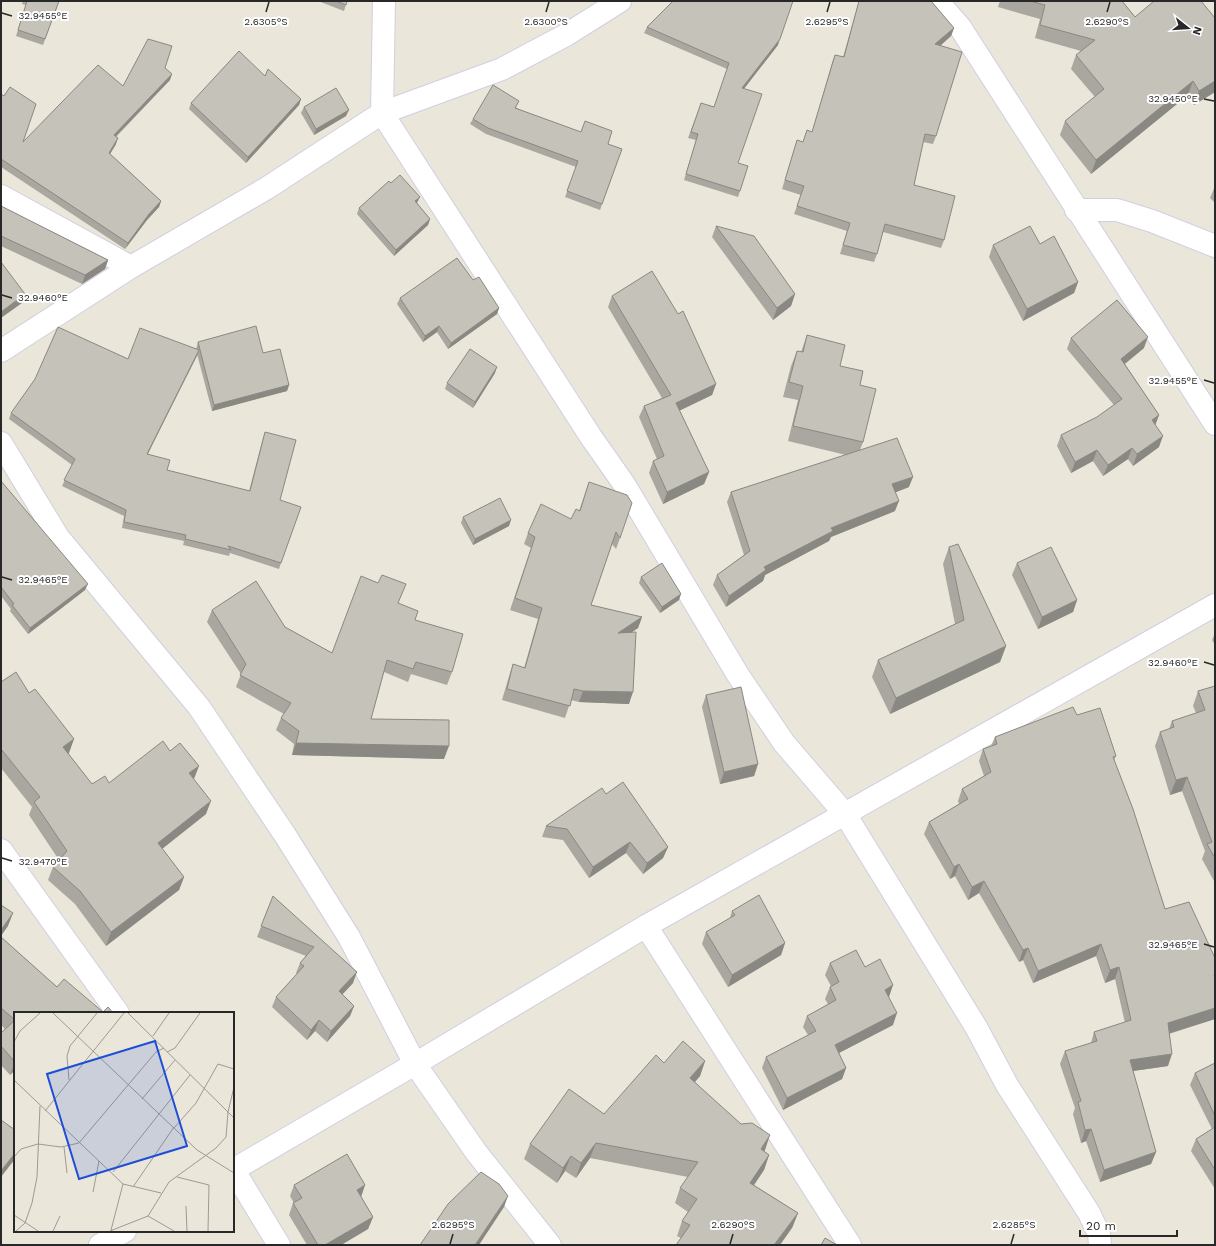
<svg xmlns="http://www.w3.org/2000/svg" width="1216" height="1246" viewBox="0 0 1216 1246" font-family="'Work Sans',sans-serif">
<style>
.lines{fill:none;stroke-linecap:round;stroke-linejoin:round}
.street-casing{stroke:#cfcfe1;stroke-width:24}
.street{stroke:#fff;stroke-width:22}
.wall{fill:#a9a79f}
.shaded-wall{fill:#8a8882}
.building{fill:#c5c2b9;stroke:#8a8882}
.ticks{fill:none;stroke:#282828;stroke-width:1.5}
.inset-road{fill:none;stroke:#9c9a93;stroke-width:1}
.view{fill:#1d4ed8;fill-opacity:0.15;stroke:#1d4ed8;stroke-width:2}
.inset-edge{fill:none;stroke:#282828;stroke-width:2}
.ticks-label{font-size:10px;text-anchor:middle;fill:#282828;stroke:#fff;stroke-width:4;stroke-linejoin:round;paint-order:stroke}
</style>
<rect width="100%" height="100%" fill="#eae6da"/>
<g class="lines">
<defs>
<g id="street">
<polyline points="384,1 382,113 591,437 624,484 738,675 784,743 845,814 976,1027 1007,1085 1089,1213 1099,1234 1100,1245"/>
<polyline points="937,1 960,27 1215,424"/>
<polyline points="1,196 131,267"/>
<polyline points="1076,210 1117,210 1152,221 1215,246"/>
<polyline points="1,351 131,267 267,188 382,113 502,69 566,35 620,1"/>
<polyline points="1,443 58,537 199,707 285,835 349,937 415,1064 476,1152 550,1245"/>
<polyline points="1,850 118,1013"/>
<polyline points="646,926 850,1245"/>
<polyline points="233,1169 279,1245"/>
<polyline points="233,1170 415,1064 646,926 1215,605"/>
<polyline points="100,1245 125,1231"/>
</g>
</defs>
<use href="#street" class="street-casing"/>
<use href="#street" class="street"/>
</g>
<g class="wall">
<polygon points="23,1 59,1 43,45 16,36 26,5 22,4"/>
<polygon points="318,1 347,1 344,11"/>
<polygon points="859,1 931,1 954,28 951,36 940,46 936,136 933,144 923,142 914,185 944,240 941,248 883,232 877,254 874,262 840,254 847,231 794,214 801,195 782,189 797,140 803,142 807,130 812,132 832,63 835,55 843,57"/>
<polygon points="1000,1 1122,1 1135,17 1215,92 1194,105 1188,95 1091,174 1060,135 1065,121 1095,97 1071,69 1076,55 1081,51 1035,38 1040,19 998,7"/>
<polygon points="647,27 778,45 744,88 738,163 740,191 738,197 684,180 696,140 688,138 701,103 714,107 727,69 644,33"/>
<polygon points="165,68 170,80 116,137 116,144 110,154 161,201 159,207 147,220 125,249 1,167 1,94 23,142 123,86"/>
<polygon points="265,76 301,99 299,105 246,163 189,109 191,103"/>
<polygon points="304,107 346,116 314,135 301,113"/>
<polygon points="517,107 516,108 608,144 622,149 600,210 565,197 576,167 486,134 470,124 473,119"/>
<polygon points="391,183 417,203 430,219 428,225 394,256 357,214 359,208"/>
<polygon points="1215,186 1215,203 1210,198"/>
<polygon points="1,206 108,260 105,269 82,284 1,246"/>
<polygon points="716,226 795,294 791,306 773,320 712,237"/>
<polygon points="1040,244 1078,282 1074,293 1023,321 989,257 993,245"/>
<polygon points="473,280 499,308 497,314 448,349 437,332 423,342 397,304 400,298"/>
<polygon points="612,296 716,384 712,395 679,411 709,472 704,484 663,504 649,473 653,461 657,459 639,417 644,406 662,398 608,307"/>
<polygon points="807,335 860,385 863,442 860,450 909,487 896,492 895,511 831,537 829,541 765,575 763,581 726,607 713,585 717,575 744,555 727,502 731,492 846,455 788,441 798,400 783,397 791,366 797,351 801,352"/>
<polygon points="1071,338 1144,348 1125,364 1159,415 1155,425 1159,447 1133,466 1128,459 1103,476 1093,461 1071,473 1057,446 1061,435 1097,417 1114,405 1067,349"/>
<polygon points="198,342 263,353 289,385 287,391 212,411 197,354 148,454 167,470 249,491 263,438 265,432 280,500 281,563 279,569 230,553 229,556 183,545 184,541 122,528 124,516 62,486 72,465 9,419 11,413 128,359 196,349"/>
<polygon points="495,373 473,408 445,389 447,383"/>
<polygon points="1,481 85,590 28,634 10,611 11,609 1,596"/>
<polygon points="589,482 620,538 616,549 612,544 591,605 642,617 638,628 632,632 629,704 579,702 571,700 565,718 502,700 509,676 513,664 524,668 538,619 510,610 531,548 524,544 528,533 571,519 579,511"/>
<polygon points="463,517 509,526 473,545 461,523"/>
<polygon points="949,547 1006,646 1000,662 890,714 872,677 878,660 955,624 943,564"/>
<polygon points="1017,563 1077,600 1073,612 1038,629 1012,575"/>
<polygon points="641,577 679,600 660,613 639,583"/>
<polygon points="399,603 415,620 452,672 447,685 411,674 408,682 384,672 371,719 444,759 292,755 294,744 276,730 281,718 284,714 236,687 241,674 207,622 212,610 285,627 332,653"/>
<polygon points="1215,633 1215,645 1212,640"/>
<polygon points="1,682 29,693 74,739 68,753 92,784 194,779 206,814 162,849 184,877 179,890 106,946 75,904 48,880 53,867 59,860 29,815 32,807 1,768"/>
<polygon points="1215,686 1215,881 1214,881 1202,859 1205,851 1182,791 1170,795 1155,746 1160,732 1169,729 1172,721 1196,713 1193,706 1198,691"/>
<polygon points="706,695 758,764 754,776 720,784 702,707"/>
<polygon points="1077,715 1116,756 1114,760 1165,909 1215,1019 1169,1034 1168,1066 1133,1071 1156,1152 1151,1164 1100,1182 1086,1141 1081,1143 1073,1114 1075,1108 1060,1064 1065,1051 1091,1043 1094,1032 1125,1023 1115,979 1105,983 1096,956 1033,983 1023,960 1019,962 979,893 968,900 955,876 950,879 924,834 929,822 959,804 958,801 962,789 984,776 979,761 983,749 991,746 995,737"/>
<polygon points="606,794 668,847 663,858 643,874 626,853 589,878 563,840 542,837 546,826"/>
<polygon points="273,896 353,983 342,995 354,1006 350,1016 327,1042 315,1031 307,1040 272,1007 276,997 297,974 296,973 300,963 306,956 257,937"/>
<polygon points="732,911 785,943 781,955 728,987 702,944 706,932 730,918"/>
<polygon points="1,937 57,987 103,1012 113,1013 15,1013 15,1070 10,1075 1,1065 1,1033 5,1029 1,1025"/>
<polygon points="830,963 865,967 893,985 888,997 893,1025 839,1053 846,1068 842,1079 783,1110 762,1068 766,1057 808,1035 803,1027 807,1016 828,1004 825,999 830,987 831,986 825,975"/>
<polygon points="705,1061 700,1076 695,1082 764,1151 769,1155 764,1170 754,1185 798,1213 792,1228 681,1238 677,1236 682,1221 688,1212 675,1203 680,1188 688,1177 590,1158 576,1178 565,1171 557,1183 524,1159 530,1144 604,1114 664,1063"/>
<polygon points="1215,1063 1215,1189 1191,1151 1196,1139 1212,1129 1190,1085 1195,1073"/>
<polygon points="294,1185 365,1185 361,1196 373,1217 368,1229 341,1245 307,1245 289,1215 293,1203 294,1203 290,1196"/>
</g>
<g class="shaded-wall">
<polygon points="954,28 951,36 932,53 935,44"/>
<polygon points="780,39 778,45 740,94 742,88"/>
<polygon points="172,74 170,80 111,141 114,135"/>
<polygon points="1193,81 1188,95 1091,174 1096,160"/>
<polygon points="1215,81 1215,92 1194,105 1199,91"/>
<polygon points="301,99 299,105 246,163 248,157"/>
<polygon points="349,110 346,116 314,135 316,129"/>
<polygon points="118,138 116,144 107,159 109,153"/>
<polygon points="420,197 417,203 413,207 415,201"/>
<polygon points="161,201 159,207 147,220 125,249 128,243 149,214"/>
<polygon points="430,219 428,225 394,256 396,250"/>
<polygon points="108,260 105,269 82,284 85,275"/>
<polygon points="1078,282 1074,293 1023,321 1027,309"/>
<polygon points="25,294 22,303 1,318 1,312"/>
<polygon points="795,294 791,306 773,320 777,308"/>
<polygon points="499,308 497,314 448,349 451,343"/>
<polygon points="439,326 437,332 423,342 425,336"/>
<polygon points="1148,337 1144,348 1117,370 1121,359"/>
<polygon points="199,350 197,356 145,459 147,454"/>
<polygon points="497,367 495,373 473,408 475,402"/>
<polygon points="716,384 712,395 672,414 676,403"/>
<polygon points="289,385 287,391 212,411 214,405"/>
<polygon points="1159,415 1155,426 1152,420"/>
<polygon points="1163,436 1159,447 1133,466 1137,454"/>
<polygon points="1132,448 1128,459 1103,476 1108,465"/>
<polygon points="1097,450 1093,461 1071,473 1075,462"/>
<polygon points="709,472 704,484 663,504 667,492"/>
<polygon points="913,477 909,487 889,495 892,484"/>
<polygon points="899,501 895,511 831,537 829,541 765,575 763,581 726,607 729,596 764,567 831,528"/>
<polygon points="511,520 509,526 473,545 475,539"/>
<polygon points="88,584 85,590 28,634 30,628"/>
<polygon points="681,594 679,600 660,613 662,607"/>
<polygon points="1077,600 1073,612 1038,629 1042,617"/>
<polygon points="642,617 638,628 614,644 618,633"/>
<polygon points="1006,646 1000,662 890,714 896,698"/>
<polygon points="583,691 633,692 629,704 579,702"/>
<polygon points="74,739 69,753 59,760 63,747"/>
<polygon points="296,743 449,746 444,759 292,755"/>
<polygon points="758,764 754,776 720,784 724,772"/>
<polygon points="199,766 194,779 189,773"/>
<polygon points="1187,777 1182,791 1170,795 1176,780"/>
<polygon points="211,801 206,814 153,856 158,843"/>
<polygon points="630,842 626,853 589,878 593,867"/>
<polygon points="668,847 663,858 643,874 647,863"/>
<polygon points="959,864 955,876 950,879 954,867"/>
<polygon points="184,877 179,890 106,946 111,932"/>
<polygon points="984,881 979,893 968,900 972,887"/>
<polygon points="13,913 8,926 1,936 1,930"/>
<polygon points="785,943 781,955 728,987 732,975"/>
<polygon points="1101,944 1096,956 1033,983 1038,971"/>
<polygon points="1028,948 1023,960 1019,962 1023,950"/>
<polygon points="1119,967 1115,979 1105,983 1110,970"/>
<polygon points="357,972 353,983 335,1002 339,991"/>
<polygon points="893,985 889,997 881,1001 885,990"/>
<polygon points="354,1006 350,1016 327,1042 331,1031"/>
<polygon points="1215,1008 1215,1019 1164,1035 1168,1023"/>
<polygon points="897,1013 893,1025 831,1057 835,1045"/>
<polygon points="319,1020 315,1031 307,1040 311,1030"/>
<polygon points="1172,1054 1168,1066 1126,1072 1130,1060"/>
<polygon points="705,1061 700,1076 685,1093 690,1078"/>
<polygon points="15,1062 15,1070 10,1075"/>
<polygon points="846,1068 842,1079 783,1110 787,1098"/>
<polygon points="1091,1129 1086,1141 1081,1143 1085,1130"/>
<polygon points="770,1135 765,1150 756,1164 761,1149"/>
<polygon points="596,1143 590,1158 576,1178 581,1163"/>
<polygon points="1156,1152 1151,1164 1100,1182 1104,1170"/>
<polygon points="15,1153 15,1159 1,1177 1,1171"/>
<polygon points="769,1155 764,1170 745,1198 750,1183"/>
<polygon points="571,1156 565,1171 557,1183 563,1168"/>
<polygon points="365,1185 361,1197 357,1190"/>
<polygon points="508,1196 504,1207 479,1245 475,1245"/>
<polygon points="798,1213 792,1228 780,1245 774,1245"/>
<polygon points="373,1217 368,1229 341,1245 325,1245"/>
</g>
<g class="building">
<polygon points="27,1 59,1 45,39 18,30"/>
<polygon points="336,1 347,1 346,5"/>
<polygon points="673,1 793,1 780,39 742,88 762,94 738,163 748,166 740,191 686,174 698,134 691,132 701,103 714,107 729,63 647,27"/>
<polygon points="859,1 931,1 954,28 935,44 962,52 936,136 925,134 914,185 955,196 944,240 885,224 877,254 843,245 850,223 797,206 804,186 785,180 797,140 803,142 807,130 812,132 835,55 844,57"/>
<polygon points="1030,1 1122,1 1135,17 1154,1 1201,1 1215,18 1215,81 1199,91 1193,81 1096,160 1065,121 1104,89 1076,55 1095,40 1040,25 1045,5"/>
<polygon points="148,39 172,46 165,68 172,74 114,135 118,138 109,153 161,201 149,214 128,243 1,159 1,94 4,96 10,87 36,104 23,142 98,65 123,86"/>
<polygon points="239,51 265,76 268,69 301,99 248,157 191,103"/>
<polygon points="493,85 519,101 515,108 581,132 585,121 612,131 608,144 622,149 602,204 567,191 578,161 488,128 473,119"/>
<polygon points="336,88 349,110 316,129 304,107"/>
<polygon points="400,175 420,197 415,201 430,219 396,250 359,208 389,181 391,183"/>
<polygon points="1,206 108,260 85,275 1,236"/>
<polygon points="716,226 754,236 795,294 777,308"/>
<polygon points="1030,226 1040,244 1054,236 1078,282 1027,309 993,245"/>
<polygon points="457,258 473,280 479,277 499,308 451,343 439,326 425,336 400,298"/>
<polygon points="1,262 25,294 1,312"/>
<polygon points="652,271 678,314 683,311 716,384 676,403 709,472 667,492 653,461 664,456 644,406 671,395 612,296"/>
<polygon points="1117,300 1148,337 1121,359 1159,415 1152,420 1163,436 1137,454 1132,448 1108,465 1097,450 1075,462 1061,435 1097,417 1122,399 1071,338"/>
<polygon points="256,326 263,353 280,349 289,385 214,405 198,342"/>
<polygon points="58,327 128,359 140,328 199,350 147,454 170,460 167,470 250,491 265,432 296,440 280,500 301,507 281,563 228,546 231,550 185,539 186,535 124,522 126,510 64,480 75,459 11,413 35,379"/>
<polygon points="807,335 845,345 840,366 863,371 860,385 876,389 863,442 793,426 803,386 789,382 797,351 803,352"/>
<polygon points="470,349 497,367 475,402 447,383"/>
<polygon points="897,438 913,477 892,484 899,501 831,528 833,531 764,567 766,570 729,596 717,575 750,551 731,492"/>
<polygon points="1,481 88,584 30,628 12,605 14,604 1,587"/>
<polygon points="589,482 627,495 632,503 620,538 616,532 591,605 642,617 618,633 636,632 633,692 583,691 574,689 570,706 507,689 513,664 525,668 542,608 515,598 535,537 528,533 541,504 571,519 576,509 580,511"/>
<polygon points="500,498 511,520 475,539 463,517"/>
<polygon points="958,544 1006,646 896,698 878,660 964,620 949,547"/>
<polygon points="1051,547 1077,600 1042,617 1017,563"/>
<polygon points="662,563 681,594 662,607 641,577"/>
<polygon points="382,575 406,584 398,603 418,611 415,620 463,634 452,672 416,662 413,669 387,660 371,719 449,720 449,746 296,743 299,731 281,718 291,703 240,675 246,664 212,610 256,581 285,627 332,653 361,576 378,583"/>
<polygon points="16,672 29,693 35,689 74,739 63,747 92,784 105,776 109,783 163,741 170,751 180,743 199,766 189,773 211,801 158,843 184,877 111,932 80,891 53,867 67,851 34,802 40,797 1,749 1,682"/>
<polygon points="1215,686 1215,858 1207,844 1212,842 1187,777 1176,780 1160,732 1174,727 1172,721 1205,710 1198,691"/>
<polygon points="741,687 758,764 724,772 706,695"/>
<polygon points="1073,707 1077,715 1100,708 1116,756 1113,757 1133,809 1165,909 1189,902 1215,958 1215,975 1214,975 1215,978 1215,1008 1168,1023 1172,1054 1130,1060 1156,1152 1104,1170 1091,1129 1085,1130 1078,1102 1081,1101 1065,1051 1097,1041 1094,1032 1131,1020 1119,967 1110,970 1101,944 1038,971 1028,948 1023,950 984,881 972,887 959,864 954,867 929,822 968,799 962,789 991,772 983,749 997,744 995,737"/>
<polygon points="623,782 668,847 647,863 630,842 593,867 567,829 546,826 602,788 606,794"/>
<polygon points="759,895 785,943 732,975 706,932 735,915 732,911"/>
<polygon points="273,896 357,972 339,991 354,1006 331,1031 319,1020 311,1030 276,997 304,966 300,963 314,947 261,926"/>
<polygon points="1,905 13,913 1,930"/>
<polygon points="1,937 57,987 64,979 103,1012 108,1007 113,1013 15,1013 15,1062 1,1046 1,1033 15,1020 1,1008"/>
<polygon points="856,950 865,967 880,959 893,985 885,990 897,1013 835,1045 846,1068 787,1098 766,1057 816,1031 807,1016 836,1000 830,987 839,982 830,963"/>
<polygon points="683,1041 705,1061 690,1078 741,1124 752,1123 770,1135 761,1149 769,1155 750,1183 798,1213 774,1245 676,1245 690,1225 682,1221 697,1199 680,1188 698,1162 596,1143 581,1163 571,1156 563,1168 530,1144 569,1089 604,1114 656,1055 664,1063"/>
<polygon points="1215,1063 1215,1116 1195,1073"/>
<polygon points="1,1120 15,1130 15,1153 1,1171"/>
<polygon points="1215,1127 1215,1170 1196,1139"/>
<polygon points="347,1154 365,1185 357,1190 373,1217 325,1245 318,1245 293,1203 302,1198 294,1185"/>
<polygon points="481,1172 499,1184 508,1196 475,1245 420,1245 448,1204"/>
<polygon points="825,1238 837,1245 821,1245"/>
</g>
<path class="ticks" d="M 266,12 L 269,2M 546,12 L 549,2M 827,12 L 830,2M 1107,12 L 1110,2M 2,13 L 12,16M 1204,99 L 1214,101M 2,295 L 12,298M 1204,380 L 1214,383M 2,577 L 12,580M 1204,662 L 1214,665M 2,858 L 12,861M 1204,944 L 1214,947M 450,1244 L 453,1234M 730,1244 L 733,1234M 1011,1244 L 1014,1234"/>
<g transform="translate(14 1012)">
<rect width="220" height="220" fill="#eae6da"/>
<path class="inset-road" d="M 39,1 L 183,138 L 220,161M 114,1 L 220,106M 139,24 L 155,1M 0,30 L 6,19 L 26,1M 153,40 L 161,36 L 186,1M 0,68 L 109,172 L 147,181M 55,68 L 53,44 L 56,34 L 83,1M 128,87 L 161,48M 31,99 L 110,1M 160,116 L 182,91 L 204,52 L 220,57M 50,135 L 53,161M 0,145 L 7,137 L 24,132 L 47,135 L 65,131 L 142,40 L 150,36M 99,160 L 176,63M 163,165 L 195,173 L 194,219M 119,175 L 160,115M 79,180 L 85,149M 172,194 L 173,219M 0,203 L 24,219M 134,204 L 160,219M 97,218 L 109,172M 2,219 L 11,211 L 18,191 L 23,165 L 26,94M 39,219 L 46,204M 96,219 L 134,204 L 155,170 L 202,136 L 212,125 L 214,100 L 220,75"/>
<path class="view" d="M 141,29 L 173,134 L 65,167 L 33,62 Z"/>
<rect width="220" height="220" class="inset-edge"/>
</g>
<g class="ticks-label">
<text x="43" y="19">32.9455°E</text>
<text x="266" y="25">2.6305°S</text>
<text x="546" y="25">2.6300°S</text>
<text x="827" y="25">2.6295°S</text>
<text x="1107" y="25">2.6290°S</text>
<text x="1173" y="102">32.9450°E</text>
<text x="43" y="301">32.9460°E</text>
<text x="1173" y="384">32.9455°E</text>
<text x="43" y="583">32.9465°E</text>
<text x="1173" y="666">32.9460°E</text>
<text x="43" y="865">32.9470°E</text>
<text x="1173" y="948">32.9465°E</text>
<text x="453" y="1228">2.6295°S</text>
<text x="733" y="1228">2.6290°S</text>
<text x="1014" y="1228">2.6285°S</text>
</g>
<rect width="1216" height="1246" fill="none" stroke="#282828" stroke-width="4"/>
<g transform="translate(1188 28) rotate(107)" stroke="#ffffff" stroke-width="3" paint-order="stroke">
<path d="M0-3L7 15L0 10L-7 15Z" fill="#282828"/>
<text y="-6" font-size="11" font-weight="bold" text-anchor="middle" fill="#282828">N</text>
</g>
<path d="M1080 1230v6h97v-6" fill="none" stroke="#282828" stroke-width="2"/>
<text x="1086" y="1230" font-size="12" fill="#282828" stroke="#ffffff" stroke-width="3" paint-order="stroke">20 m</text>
</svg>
